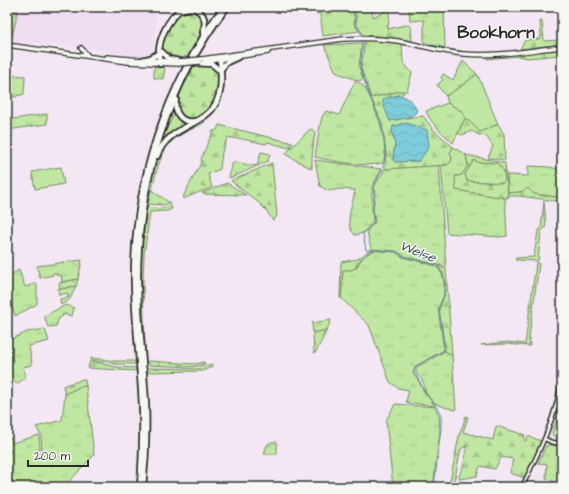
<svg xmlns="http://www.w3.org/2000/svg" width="569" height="494" viewBox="0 0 569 494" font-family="'Architects Daughter',sans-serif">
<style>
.built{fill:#efddf2}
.grass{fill:url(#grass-tufts);stroke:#768966}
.forest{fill:url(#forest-firs);stroke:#768966;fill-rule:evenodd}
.park{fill:url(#park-dots);stroke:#768966}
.pitch{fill:#c0e7a2;stroke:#768966}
.water{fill:url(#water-waves);stroke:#5d8c95}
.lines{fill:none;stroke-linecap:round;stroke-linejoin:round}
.stream{stroke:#5d8c95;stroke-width:1}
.minor-casing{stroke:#2b2b2b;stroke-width:5.5}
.major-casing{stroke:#2b2b2b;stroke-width:6}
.highway-casing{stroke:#2b2b2b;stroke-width:8}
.minor{stroke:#f6f6f2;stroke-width:2.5}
.major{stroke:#f6f6f2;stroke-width:3.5}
.highway{stroke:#f6f6f2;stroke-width:4.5}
.major-bridge-casing{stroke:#2b2b2b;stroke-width:6;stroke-linecap:butt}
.major-bridge{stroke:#f6f6f2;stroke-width:3.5}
.labels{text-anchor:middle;stroke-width:3;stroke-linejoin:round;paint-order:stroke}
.water-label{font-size:14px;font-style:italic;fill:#445c60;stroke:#f6f6f2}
.district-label{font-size:17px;font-weight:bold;fill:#2b2b2b;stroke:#f6f6f2}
</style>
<defs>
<pattern id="grass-tufts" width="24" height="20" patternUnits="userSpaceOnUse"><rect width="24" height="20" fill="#c0e7a2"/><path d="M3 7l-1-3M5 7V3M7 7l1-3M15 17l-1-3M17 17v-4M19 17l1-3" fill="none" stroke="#a5c68c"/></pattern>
<pattern id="forest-firs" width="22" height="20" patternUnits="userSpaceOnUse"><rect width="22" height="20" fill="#c0e7a2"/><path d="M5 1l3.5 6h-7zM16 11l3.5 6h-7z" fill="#a5c68c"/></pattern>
<pattern id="park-dots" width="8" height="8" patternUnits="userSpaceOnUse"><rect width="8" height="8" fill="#c0e7a2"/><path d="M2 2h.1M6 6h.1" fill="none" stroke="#a5c68c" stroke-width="1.8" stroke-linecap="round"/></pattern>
<pattern id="water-waves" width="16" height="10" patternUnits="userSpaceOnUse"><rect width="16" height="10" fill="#7ecddc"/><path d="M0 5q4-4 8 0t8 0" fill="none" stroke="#6db0bd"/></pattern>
</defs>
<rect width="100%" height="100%" fill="#f2e7f2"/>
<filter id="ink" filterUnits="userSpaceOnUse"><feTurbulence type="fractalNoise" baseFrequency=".025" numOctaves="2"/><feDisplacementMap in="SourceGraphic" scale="8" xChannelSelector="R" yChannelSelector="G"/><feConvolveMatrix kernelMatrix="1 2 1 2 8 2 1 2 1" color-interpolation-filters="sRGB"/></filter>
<g filter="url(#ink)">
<polygon class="built" points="9,7 161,7 157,12 153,51 147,56 20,41 19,43 7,43 7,31 9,32 17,11 8,9"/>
<g class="grass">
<polygon points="316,7 353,7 352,11 355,17 354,24 359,31 323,36 320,13 317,14"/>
<polygon points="354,7 372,7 373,17 390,9 387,37 363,35 356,23 357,17 354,11"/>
<polygon points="409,7 444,7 445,48 424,43 424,20 410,21"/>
<polygon points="8,9 18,11 12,37 10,36 9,32 7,31"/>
<polygon points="365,40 388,41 402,44 403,62 412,73 407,91 401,91 371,98 361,68"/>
<polygon points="362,43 359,67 363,79 359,81 338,73 335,70 324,45"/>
<polygon points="463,61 477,74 463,85 446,96 437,85 443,80 441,78 443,74 453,80"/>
<polygon points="154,66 165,68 163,79 154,78"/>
<polygon points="7,75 25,76 24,94 7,99"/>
<path d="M 355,81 C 358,83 361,83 363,86 C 375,98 390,147 383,163 C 365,168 333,161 315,157 L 320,125 L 322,117 L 326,111 L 339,115 Z"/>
<path d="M 448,103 L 463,112 L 465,119 L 453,143 C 443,133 431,124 426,111 Z"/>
<polygon points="47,114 47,124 7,130 7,120"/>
<path d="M 204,121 L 205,122 C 196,128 186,131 177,137 C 164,146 159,162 155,177 C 153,185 151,198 147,204 C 151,185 154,153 169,140 C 179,131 193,128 204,121 Z"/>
<polygon points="453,147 466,155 468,165 462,175 456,190 505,198 507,236 500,237 447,233 441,165 447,165 452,158 449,153"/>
<path d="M 315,160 L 382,169 L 372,187 L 372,209 L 373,222 L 363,233 L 355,235 C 343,224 353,204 355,190 L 340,189 L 328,191 L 320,186 Z"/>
<polygon points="474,160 477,162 497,163 504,171 505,181 503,183 467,181 465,174"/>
<polygon points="439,165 446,267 404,256 396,251 371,249 367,231 375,222 373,209 375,194 374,187 385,169"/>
<polygon points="528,166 549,167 562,170 562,198 521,192 508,193 507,175 528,176"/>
<polygon points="171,206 172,209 167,211 150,212 144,255 143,283 145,349 140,283 141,254 147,207 161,209"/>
<path d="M 377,250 L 396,252 L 403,257 L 436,266 L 442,274 L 444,282 L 444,295 L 438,309 L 444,350 L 416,366 L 413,372 L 414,375 L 418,380 L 425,393 L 435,406 L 406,402 L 409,390 L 398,388 L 390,382 L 369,325 L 341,298 L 343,269 L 350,270 L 356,268 C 362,258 364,253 377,250 Z"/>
<polygon points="82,260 78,279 62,282 61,275 57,275 56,273 53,273 53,275 40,278 37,266"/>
<polygon points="19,270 25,287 37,283 37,304 15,316 7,291 7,277"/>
<polygon points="76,286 70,299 61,305 60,299 69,297 67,293 59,295 58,289"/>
<polygon points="66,305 74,308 72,316 63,314 63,316 59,318 56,326 48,327 44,316"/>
<polygon points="331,320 327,330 313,333 312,323"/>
<polygon points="45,329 49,341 29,346 32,365 23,367 26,377 17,384 13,381 7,384 7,366 9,365 11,353 7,341 27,332"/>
<path d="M 445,351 L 452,355 L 456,410 C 444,407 432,405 426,393 C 424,389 425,384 422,380 C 419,375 414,374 417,367 Z"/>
<polygon points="86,386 94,455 64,487 7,487 7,458 11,451 10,450 7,455 7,437 10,437 12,443 39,435 40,449 34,452 35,454 42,451 41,435 36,427 62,420 65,394 79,387"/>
<path d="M 562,401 L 562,441 C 557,440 553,438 552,433 Z"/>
<polygon points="395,404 435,407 439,415 440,431 433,487 393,487 386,421"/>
<polygon points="271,442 277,442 277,454 264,454 267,445"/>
<polygon points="549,445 562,446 562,485 546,478 547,464 538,463 546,446"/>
</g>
<g class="forest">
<path d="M 187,10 C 218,13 194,44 186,57 C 181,58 175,59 170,57 C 156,52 164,29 171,20 C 176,15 181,12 187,10 Z"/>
<polygon points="540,21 542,21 544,41 561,40 562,44 520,49 525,40 539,39 541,36"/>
<polygon points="405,25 411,26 412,41 387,37 388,29"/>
<polygon points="562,49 562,53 559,55 528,58 518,56 487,59 487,56"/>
<path d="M 197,65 C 202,65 208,64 212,67 C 234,80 200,135 182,114 C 179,111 177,105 178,100 C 181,89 189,77 194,66 Z"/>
<path d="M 401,91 L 404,93 L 401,95 L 398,95 L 389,98 L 390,121 L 406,118 L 423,116 L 433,129 L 453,147 L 450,153 L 452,158 L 451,162 L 447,165 L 385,169 L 386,153 L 382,123 L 371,98 ZM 392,131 L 419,161 L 393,160 L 395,143 Z"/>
<polygon points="174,114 177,114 188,123 188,124 175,130 166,136 164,135"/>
<path d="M 465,119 L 468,120 L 480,132 L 498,124 L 504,134 L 505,160 L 488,158 L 493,146 C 489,142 487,133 479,135 L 472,131 L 462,135 L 458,133 Z"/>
<polygon points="219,125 293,143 289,148 268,142 266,144 237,138 237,139 228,137 222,152 220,169 208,174 212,187 183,199 184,195 202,161 201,159 213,131 217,130"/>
<polygon points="310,129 315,131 312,157 312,169 285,154"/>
<polygon points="261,152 270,154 268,161 231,178 229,177 233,162 257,166"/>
<path d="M 466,155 L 505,163 L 508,198 L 505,198 L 456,190 L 455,176 L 462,175 L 468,165 ZM 474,160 L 477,162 L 497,163 L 504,171 L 505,181 L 503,183 L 467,181 L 465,174 Z"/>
<polygon points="272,163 277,216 273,221 267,211 259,203 231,181"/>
<polygon points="227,183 246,195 203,194 202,193"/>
<polygon points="528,188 534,194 562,198 562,202 520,196 508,196 508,193 521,192"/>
<polygon points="151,190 170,203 163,205 148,204"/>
<polygon points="544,202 546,223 545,228 541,231 538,261 515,260 516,258 534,257 538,231 541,228"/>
<polygon points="367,252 370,252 360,260 356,268 350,270 343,270 341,298 340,298 341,262 358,259"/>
<polygon points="536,263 539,263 529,338 530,346 507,344 481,345 508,342 525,344"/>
<polygon points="438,266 446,269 452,355 445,351 439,309 444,296 445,282 443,273"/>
<polygon points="327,330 316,352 314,353 313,333"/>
<polygon points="91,358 116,361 135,361 135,364 116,364 91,360"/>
<polygon points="90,361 116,367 136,368 136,371 88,368"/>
<polygon points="148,361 195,364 204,362 205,364 203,365 191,367 148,365"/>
<polygon points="212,365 212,367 202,371 148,372 148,368 197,369"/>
<path d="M 82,379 L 85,380 L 86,386 L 79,387 L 65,394 L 63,386 C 70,382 77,383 82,379 Z"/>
<polygon points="466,416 468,417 463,432 493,440 496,426 525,435 524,440 526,441 528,436 541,441 525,478 510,473 513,459 501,457 495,469 480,466 477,476 460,479 459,476 464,464 467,448 466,446 461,449 460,453 453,487 449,487 459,436"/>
</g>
<polygon class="park" points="78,279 76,286 60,289 59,283"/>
<g class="pitch">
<path d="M 477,74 C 485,90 490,107 498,124 L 480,132 L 468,120 L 465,119 L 463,112 L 448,103 L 446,96 L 463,85 Z"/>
<polygon points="61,167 64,184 35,189 32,172"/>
</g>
<g class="water">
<path d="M 398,95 C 408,97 413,101 417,111 C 413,118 399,119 390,121 L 383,104 L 383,100 L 385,98 L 389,98 Z"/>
<polygon points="407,123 427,130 429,147 419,161 395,162 393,160 395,143 392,131 393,126"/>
</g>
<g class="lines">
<g class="stream">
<path d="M 354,7 C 353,13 356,16 355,24 L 363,36"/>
<polyline points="363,40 360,67 367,90 381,124 386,153 382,170 373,187 374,195 373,209 374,222 363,234 366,250 396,252 403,257 436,265 442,273 445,282 444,296 439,309 445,350 416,366 414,372 419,380 425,393 435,404 441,415 441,428 434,487"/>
<polyline points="425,44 445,48"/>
<polyline points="448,49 461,51"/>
</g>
<defs>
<g id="minor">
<polyline points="545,439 551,442 562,444"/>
<path d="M 522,487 C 539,452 556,418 562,378"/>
</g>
<g id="major">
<polyline points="7,45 128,62 178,64"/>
<polyline points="81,48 88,56"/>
<polyline points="107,57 142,60 171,61"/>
<path d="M 202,59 L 343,39 C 361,38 380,38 398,41 C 420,45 442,52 464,54 C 497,57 530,50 562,47"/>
<polyline points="203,62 268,52"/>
</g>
<g id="highway">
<path d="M 181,10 C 198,3 209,17 203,32"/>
<polyline points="162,52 169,59 179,61"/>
<polyline points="142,60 151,58 159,53"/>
<polyline points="196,63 212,64 218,69"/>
<path d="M 160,64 C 155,44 167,18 184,7"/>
<polyline points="221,69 227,62 238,57"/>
<path d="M 176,99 C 173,113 182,124 196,121"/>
<path d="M 157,156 C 172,116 223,132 221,76 C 220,70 222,64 219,58"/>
<path d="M 140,487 C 142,460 143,433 142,405 C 140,364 135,323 134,282 C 133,182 166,87 223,7"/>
<path d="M 143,487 C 146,460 147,433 146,405 C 144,364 138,323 138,281 C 137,185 168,84 227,7"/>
</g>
</defs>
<use href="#minor" class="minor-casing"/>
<use href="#major" class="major-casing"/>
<use href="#highway" class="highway-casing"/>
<use href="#minor" class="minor"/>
<use href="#major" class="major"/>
<use href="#highway" class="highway"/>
<defs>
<g id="major-bridge">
<polyline points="179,61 202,59"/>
<polyline points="178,64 200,62"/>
</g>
</defs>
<use href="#major-bridge" class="major-bridge-casing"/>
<use href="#major-bridge" class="major-bridge"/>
</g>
</g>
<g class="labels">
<g class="water-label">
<text transform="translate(418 251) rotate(21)" y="5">Welse</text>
</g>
<g class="district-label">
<text x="496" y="38">Bookhorn</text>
</g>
</g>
<rect width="569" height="494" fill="none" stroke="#f6f6f2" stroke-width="24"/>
<rect x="12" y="12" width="545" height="470" fill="none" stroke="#2b2b2b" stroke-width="1.5" filter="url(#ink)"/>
<path d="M28 460v6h60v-6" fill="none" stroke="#2b2b2b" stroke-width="2"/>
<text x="34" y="460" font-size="12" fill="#2b2b2b" stroke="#f6f6f2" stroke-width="3" paint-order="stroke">200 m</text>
</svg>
